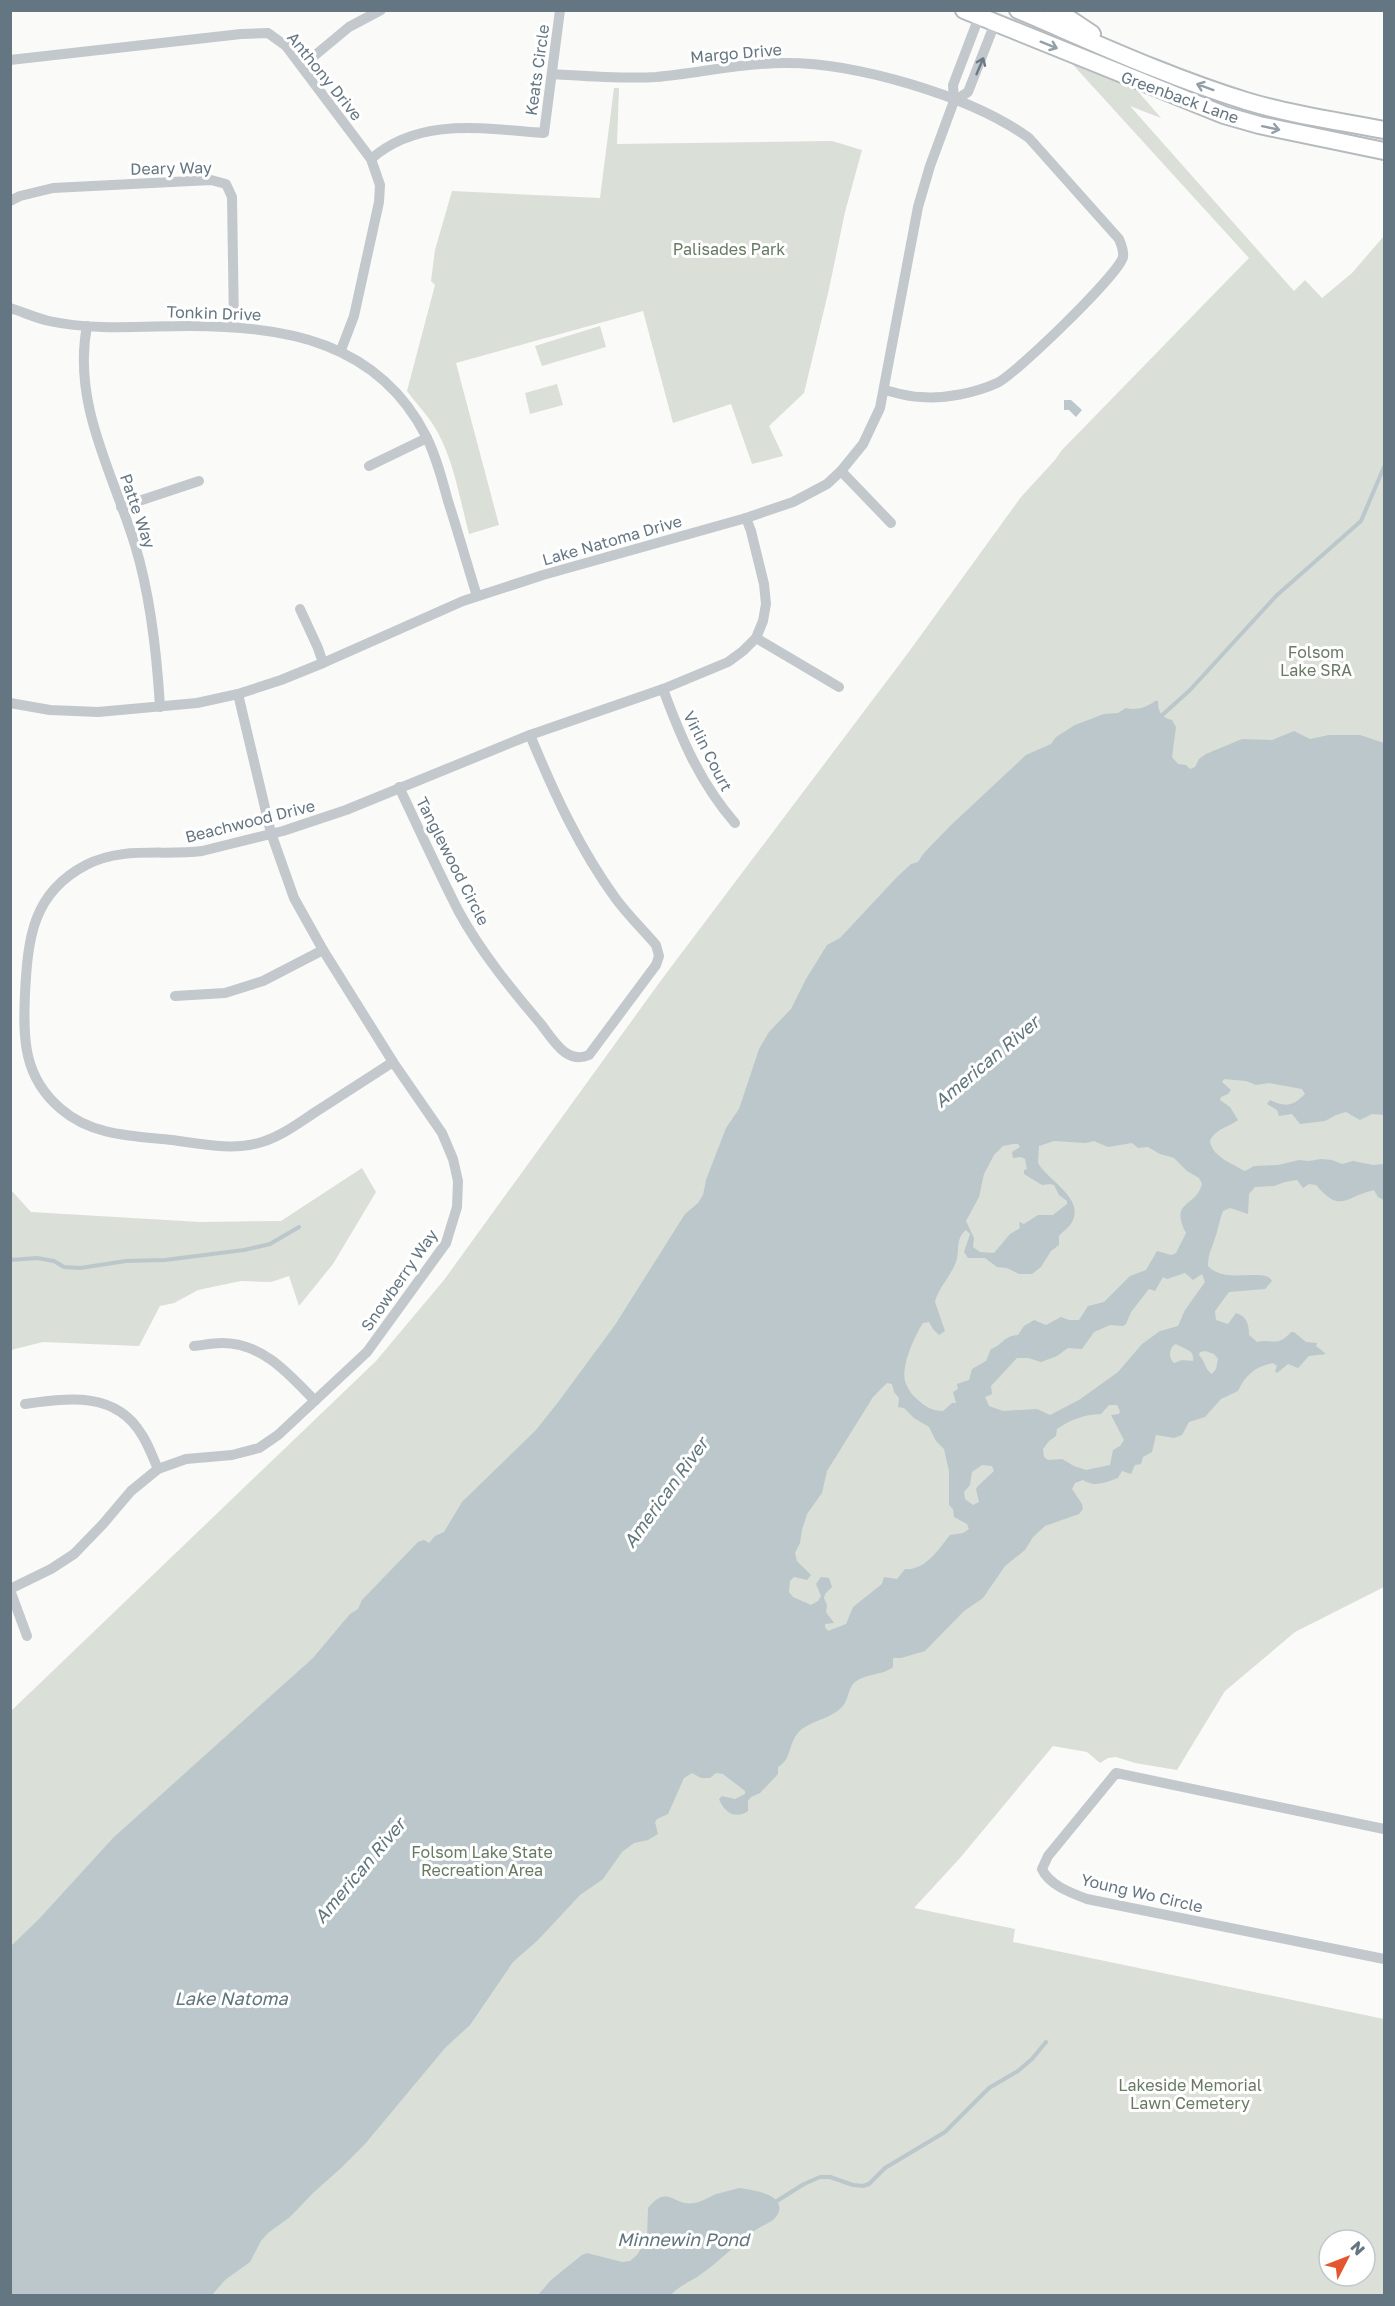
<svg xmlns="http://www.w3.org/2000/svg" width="1395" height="2306" viewBox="0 0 1395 2306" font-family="'Golos Text',sans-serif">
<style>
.green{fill:#dadfd7;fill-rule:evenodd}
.water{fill:#bbc7cb;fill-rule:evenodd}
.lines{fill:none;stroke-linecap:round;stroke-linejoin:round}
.stream{stroke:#bbc7cb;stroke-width:4}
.primary-casing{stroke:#b5babe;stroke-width:20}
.street{stroke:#c3c8cc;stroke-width:10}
.primary{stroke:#fff;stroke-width:16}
.oneway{stroke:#939fa8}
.oneway2{stroke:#6a7a87}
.labels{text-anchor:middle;stroke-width:6;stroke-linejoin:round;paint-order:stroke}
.street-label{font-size:16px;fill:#657683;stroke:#fff}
.park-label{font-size:16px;fill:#687a64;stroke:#fff}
.water-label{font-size:18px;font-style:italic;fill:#60757c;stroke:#fff}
</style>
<rect width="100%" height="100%" fill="#fafaf8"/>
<g class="green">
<path d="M 1024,11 L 1056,11 L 1097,58 L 1116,66 L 1161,118 L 1130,106 L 1294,291 L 1305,280 L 1322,298 L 1352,273 L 1384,236 L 1384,1587 L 1295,1632 L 1225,1691 L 1177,1770 L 1135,1763 L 1116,1757 L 1108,1758 L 1100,1763 L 1087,1752 L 1053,1746 L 960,1858 L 914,1908 L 1015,1929 L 1013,1942 L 1384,2019 L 1384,2295 L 11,2296 L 11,1711 L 376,1361 L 444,1280 L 662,979 L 908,653 L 1021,497 L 1055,460 L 1061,451 L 1249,258 ZM 1329,2240 L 1365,2240 L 1365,2276 L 1329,2276 Z"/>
<path d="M 614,88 L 619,88 L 617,144 L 832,141 L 862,150 L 845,212 L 829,289 L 804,393 L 769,426 L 783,456 L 752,464 L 731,404 L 673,423 L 643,311 L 456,363 L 499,525 L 469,534 C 459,496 453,453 430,420 C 423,410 414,401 407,391 L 435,285 L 431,281 L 435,250 L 452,191 L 600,198 Z"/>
<polygon points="600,326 606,347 542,366 535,346"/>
<polygon points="557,384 563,405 530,414 525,393"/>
<polygon points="362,1168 376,1192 333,1264 299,1306 289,1276 271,1282 241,1281 198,1290 174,1303 160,1306 139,1346 43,1342 11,1350 11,1190 31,1212 200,1222 281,1221"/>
</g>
<g class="water">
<polygon points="1064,400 1071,400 1082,410 1076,417 1069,410 1064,410"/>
<path d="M 1155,701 L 1158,701 C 1158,711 1161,718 1172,720 L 1176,727 L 1172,757 L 1178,764 L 1186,765 L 1190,769 L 1195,767 L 1199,759 L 1206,754 L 1242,739 L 1272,740 L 1294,731 L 1310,739 L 1329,735 L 1360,735 L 1384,743 L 1384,1115 L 1372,1114 L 1360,1120 L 1346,1112 L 1336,1115 L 1325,1121 L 1300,1124 L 1292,1114 L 1279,1116 L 1277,1110 L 1267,1104 L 1270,1100 C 1285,1107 1292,1107 1305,1094 L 1302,1089 L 1269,1083 L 1256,1085 L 1246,1081 L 1224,1079 L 1222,1082 L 1231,1090 L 1228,1094 L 1221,1097 L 1220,1100 L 1230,1107 L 1238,1120 C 1227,1128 1219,1127 1210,1140 C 1210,1155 1232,1164 1245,1171 L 1254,1166 L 1278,1165 L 1299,1160 L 1309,1161 L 1321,1159 L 1332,1160 L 1342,1164 L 1353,1161 L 1373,1165 L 1384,1164 L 1384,1200 L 1378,1197 L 1374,1190 C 1344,1197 1341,1214 1316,1185 L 1309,1184 L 1303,1188 L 1297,1180 L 1285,1182 L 1274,1186 L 1255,1187 L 1249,1194 L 1248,1214 L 1230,1208 L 1223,1211 C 1219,1221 1218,1231 1214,1241 C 1211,1251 1208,1254 1208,1266 C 1225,1285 1265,1267 1272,1281 L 1265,1289 L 1229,1292 L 1215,1311 L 1216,1320 L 1228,1324 L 1236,1313 C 1247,1316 1249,1325 1249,1335 L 1257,1342 C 1274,1338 1277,1348 1291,1332 L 1294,1332 L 1306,1342 L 1317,1343 L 1316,1346 L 1326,1354 L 1309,1356 L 1298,1368 L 1288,1364 L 1277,1373 L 1275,1371 L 1277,1366 L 1273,1363 C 1256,1366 1245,1375 1238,1391 L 1221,1399 L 1205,1417 L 1189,1422 L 1182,1435 L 1174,1438 L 1156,1435 L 1152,1452 L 1143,1457 L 1141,1464 L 1135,1465 L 1131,1474 L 1122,1471 L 1118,1478 C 1106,1482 1095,1488 1083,1480 L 1075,1483 L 1072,1489 L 1082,1504 L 1083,1509 L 1079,1514 L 1045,1526 L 1033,1537 L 1025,1550 L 1005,1566 L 983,1598 L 964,1611 L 925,1651 L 901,1658 L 893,1658 L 893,1667 C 884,1675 867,1673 855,1682 C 847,1689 849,1700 842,1707 C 832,1718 814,1720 802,1729 C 787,1741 793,1759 778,1767 L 778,1774 L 760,1793 L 751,1797 L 748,1801 L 748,1811 C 735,1820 724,1812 719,1799 L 722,1796 L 735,1799 L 745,1794 L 745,1791 L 723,1774 L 716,1773 L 710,1778 L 701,1778 L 692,1773 L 684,1778 L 668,1814 L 657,1819 L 655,1822 L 658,1834 L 648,1840 L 634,1843 L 622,1852 L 603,1879 L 580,1895 L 538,1940 L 513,1962 L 470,2025 L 445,2048 L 365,2144 L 341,2168 L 313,2193 L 290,2217 L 268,2233 L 261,2241 L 250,2262 L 225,2280 L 212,2295 L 11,2295 L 11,1946 L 39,1919 L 113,1838 L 313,1658 L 350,1614 L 358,1609 L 362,1600 L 418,1542 L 424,1540 L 429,1543 L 435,1536 L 444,1532 L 462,1502 L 536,1430 L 559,1401 L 615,1325 L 685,1214 L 698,1203 L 703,1195 L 706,1180 L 726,1128 L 739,1109 L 759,1049 L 769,1032 L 791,1009 L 806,979 L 827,945 L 840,938 L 898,876 L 911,864 L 918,862 L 924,853 L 950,826 L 1026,755 L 1051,744 L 1056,737 L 1075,725 L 1104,714 L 1118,713 L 1126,708 C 1135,711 1148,707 1155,701 ZM 1054,1141 L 1086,1143 L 1094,1141 L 1108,1147 L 1132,1143 L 1138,1148 L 1148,1147 L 1160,1154 L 1174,1158 L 1187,1171 L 1199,1178 L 1202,1184 C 1196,1208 1169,1200 1186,1233 L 1176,1253 L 1171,1255 L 1157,1251 L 1146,1270 L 1130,1276 L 1104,1302 L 1088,1306 L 1079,1320 L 1069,1320 L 1061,1317 L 1046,1325 L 1034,1320 L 1024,1326 L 1018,1335 C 1003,1336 1003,1345 991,1349 L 986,1361 L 972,1369 L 969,1380 L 957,1384 L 958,1389 L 953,1392 L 956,1403 L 952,1403 L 943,1411 C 932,1411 926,1407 918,1400 C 912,1395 907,1388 905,1381 C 901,1366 915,1335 923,1323 L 929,1322 L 933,1329 L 939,1335 L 945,1331 L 935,1302 C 938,1288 951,1276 956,1262 C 960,1251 955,1239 966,1230 L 970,1234 L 964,1252 L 968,1258 L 985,1258 L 997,1267 L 1007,1268 L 1019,1274 L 1032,1274 L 1041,1267 L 1051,1251 L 1059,1245 L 1059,1236 C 1063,1231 1069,1228 1072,1222 C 1085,1198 1047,1180 1038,1163 L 1039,1146 ZM 1013,1144 L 1018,1144 L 1020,1147 L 1012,1152 L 1013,1158 L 1021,1157 L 1025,1159 L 1027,1169 L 1024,1170 L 1024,1174 L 1042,1185 L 1050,1184 L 1054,1185 L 1059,1195 L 1067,1201 L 1067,1204 L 1053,1215 L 1038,1215 L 1024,1224 L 1019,1222 L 1020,1228 L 1010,1234 L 994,1253 L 980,1252 L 973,1247 L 974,1238 L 966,1221 L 979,1197 L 984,1174 L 994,1155 L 1003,1146 ZM 1185,1273 L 1193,1280 L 1202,1274 L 1205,1282 L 1185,1310 L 1178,1326 L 1160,1331 L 1142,1344 L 1118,1372 L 1079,1400 L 1050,1415 L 1037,1409 L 1003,1411 L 989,1406 L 985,1397 L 992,1394 L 991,1386 L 1017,1358 L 1028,1358 L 1041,1362 L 1057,1356 L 1068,1348 L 1082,1349 L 1094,1332 L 1110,1325 L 1123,1326 L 1126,1324 L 1131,1312 L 1149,1289 L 1155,1291 L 1163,1277 L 1167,1279 ZM 1176,1344 C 1183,1349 1195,1349 1193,1361 L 1182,1360 L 1174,1363 C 1168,1358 1169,1347 1176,1344 ZM 1205,1351 L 1214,1354 L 1218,1359 L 1216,1369 L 1212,1374 C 1205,1370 1205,1361 1199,1355 L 1200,1352 ZM 887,1383 L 892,1384 L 894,1392 L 899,1398 L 898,1407 L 904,1408 L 914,1418 L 929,1427 L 936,1441 L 944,1449 L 949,1471 L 949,1505 L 953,1509 L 954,1517 L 967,1524 L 969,1529 L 963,1533 L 950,1535 C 939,1549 925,1571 905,1569 L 897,1579 L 884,1577 L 882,1584 L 853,1607 L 846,1624 L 828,1631 L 825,1627 L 825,1624 L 834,1623 L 826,1612 L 827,1605 L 824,1598 L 825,1594 L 832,1587 L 829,1578 L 821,1577 L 816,1584 L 821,1596 L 818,1601 L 811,1605 L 793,1597 L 789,1592 L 790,1581 L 794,1577 L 807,1580 L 811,1575 L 797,1561 L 795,1553 L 800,1543 L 802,1530 L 807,1514 L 822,1493 L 827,1471 L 873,1397 ZM 1109,1405 L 1117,1405 L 1120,1411 L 1119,1414 L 1111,1415 L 1124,1440 L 1120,1446 L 1113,1450 L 1110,1465 L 1086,1470 L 1074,1466 L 1062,1459 L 1048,1460 L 1044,1457 L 1043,1449 L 1049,1441 L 1056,1436 L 1057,1429 C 1072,1419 1083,1415 1101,1414 ZM 982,1465 L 992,1466 L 994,1471 L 978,1486 L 976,1489 L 979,1502 L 973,1505 L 965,1499 L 964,1492 L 970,1485 L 972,1472 Z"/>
<path d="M 739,2188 C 751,2190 783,2193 779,2211 C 777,2219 769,2223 762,2226 C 738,2240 720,2262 697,2277 C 687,2283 678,2287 671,2295 L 538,2295 L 551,2280 L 582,2255 L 587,2253 L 622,2262 L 630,2261 L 637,2255 L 647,2239 L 648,2208 C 668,2183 674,2207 694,2203 C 702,2202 709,2197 716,2194 C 724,2192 732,2190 739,2188 Z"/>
</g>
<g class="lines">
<g class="stream">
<polyline points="1159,718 1190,690 1276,596 1361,521 1384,467"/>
<polyline points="10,1260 37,1258 54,1261 64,1267 80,1268 126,1261 165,1260 244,1250 270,1244 299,1227"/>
<polyline points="772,2204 804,2184 820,2177 830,2177 853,2185 863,2186 869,2184 885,2168 945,2132 989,2088 1018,2071 1032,2059 1046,2042"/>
</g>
<defs>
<g id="primary">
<polyline points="964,10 1224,115 1259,125 1384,151"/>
<path d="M 1018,10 C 1093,42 1168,77 1246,101 C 1291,115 1339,121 1384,130"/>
<polyline points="1051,10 1071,20 1092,34"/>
</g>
</defs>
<use href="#primary" class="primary-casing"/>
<g class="street">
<polyline points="10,60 241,34 268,33 286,46 371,159 380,185 379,202 354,316 341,350"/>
<polyline points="302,66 349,27 381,10"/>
<path d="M 552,74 C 586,76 622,79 656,77 C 699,73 741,63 783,63 C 855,62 971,96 1029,138 L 1119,239 C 1121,244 1124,250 1123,257 C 1119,274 1016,374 997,383 C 975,393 945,399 921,397 C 909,397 896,393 885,390"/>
<polyline points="954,101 968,92 995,23"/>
<path d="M 371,159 C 420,116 485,129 544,133 L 560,10"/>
<polyline points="10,201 20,196 53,188 211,180 226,184 232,197 234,326"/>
<path d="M 10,308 C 23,312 36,318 49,321 C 95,331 144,326 190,326 C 286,326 378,342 426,436 C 436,456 442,479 448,501 C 458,532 467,564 477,596"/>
<path d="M 87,326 C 72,404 113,473 135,545 C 150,594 157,656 160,707"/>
<polyline points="369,466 427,438"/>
<polyline points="841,471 891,523"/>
<polyline points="121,507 199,481"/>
<polyline points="300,609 318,648 323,663"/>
<polyline points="756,638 839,687"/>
<path d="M 663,689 C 681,738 700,783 735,823"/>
<polyline points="10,703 50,710 98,712 197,703 238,694 281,680 323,663 463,601 543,575 746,518 793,502 827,484 841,471 863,444 880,408 918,207 930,166 954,101 953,85 979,17"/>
<path d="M 399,787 C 419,829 438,871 459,912 C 481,952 511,989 540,1023 C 553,1039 566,1065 589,1055 L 656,965 L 659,956 L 656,945 C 643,930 628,915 616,899 C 579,848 554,793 530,735"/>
<polyline points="175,996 225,993 263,981 323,950"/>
<path d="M 393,1062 C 368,1078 343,1094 317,1111 C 300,1122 282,1136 262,1142 C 233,1151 201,1144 172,1140 C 133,1136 92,1136 61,1109 C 23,1077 23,1038 25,993 C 28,939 32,893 86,865 C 122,846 163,856 202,851 L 283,831 L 346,810 L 530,735 L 663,689 L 728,662 L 743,651 L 756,638 L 763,621 L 766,604 L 764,584 L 751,531 L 746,518"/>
<path d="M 194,1346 C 203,1345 213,1343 222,1343 C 263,1343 289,1374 315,1401"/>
<path d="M 25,1404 C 69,1398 116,1391 142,1435 C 149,1446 153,1458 158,1469"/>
<polyline points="10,1589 51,1569 74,1554 103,1524 131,1491 158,1469 186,1459 232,1455 259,1448 278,1435 367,1352 446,1243 457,1207 458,1181 453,1159 442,1133 393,1062 323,950 294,898 271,833 238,694"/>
<polyline points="10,1590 27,1636"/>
<path d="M 1384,1829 L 1116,1773 L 1048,1856 L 1042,1869 C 1049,1885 1071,1893 1087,1899 L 1384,1959"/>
</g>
<use href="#primary" class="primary"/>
</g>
<defs><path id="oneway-shaft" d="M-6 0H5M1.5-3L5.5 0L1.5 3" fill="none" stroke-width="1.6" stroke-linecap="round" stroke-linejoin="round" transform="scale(1.5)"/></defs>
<g class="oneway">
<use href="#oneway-shaft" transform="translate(1049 45) rotate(22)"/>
<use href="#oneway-shaft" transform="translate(1205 87) rotate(-160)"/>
<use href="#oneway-shaft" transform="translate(1271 128) rotate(12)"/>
</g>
<use class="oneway2" href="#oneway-shaft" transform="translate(980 66) rotate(-67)"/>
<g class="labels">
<g class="street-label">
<text transform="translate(736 53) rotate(-5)" y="6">Margo Drive</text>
<text transform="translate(537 70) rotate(-82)" y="6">Keats Circle</text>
<text transform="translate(325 76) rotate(51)" y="6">Anthony Drive</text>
<text transform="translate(1180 97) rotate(20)" y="6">Greenback Lane</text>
<text transform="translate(171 168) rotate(-1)" y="6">Deary Way</text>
<text transform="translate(214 313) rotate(2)" y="6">Tonkin Drive</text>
<text transform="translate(138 511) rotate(71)" y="6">Patte Way</text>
<text transform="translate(612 540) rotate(-16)" y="6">Lake Natoma Drive</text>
<text transform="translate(708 751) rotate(63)" y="6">Virlin Court</text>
<text transform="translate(250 821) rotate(-14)" y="6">Beachwood Drive</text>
<text transform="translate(453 861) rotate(63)" y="6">Tanglewood Circle</text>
<text transform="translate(399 1280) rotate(-55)" y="6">Snowberry Way</text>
<text transform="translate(1142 1893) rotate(13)" y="6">Young Wo Circle</text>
</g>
<g class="park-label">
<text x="729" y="255">Palisades Park</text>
<text x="1316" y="658">Folsom<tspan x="1316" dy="18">Lake SRA</tspan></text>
<text x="482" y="1858">Folsom Lake State<tspan x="482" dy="18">Recreation Area</tspan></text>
<text x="1190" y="2091">Lakeside Memorial<tspan x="1190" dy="18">Lawn Cemetery</tspan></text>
</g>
<g class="water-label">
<text transform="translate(987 1062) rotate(-40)" y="6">American River</text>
<text transform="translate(666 1493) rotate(-54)" y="6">American River</text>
<text transform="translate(360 1871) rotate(-50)" y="6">American River</text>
<text x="231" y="2005">Lake Natoma</text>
<text x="683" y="2246">Minnewin Pond</text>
</g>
</g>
<rect width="1395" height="2306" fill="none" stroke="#657683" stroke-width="24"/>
<g transform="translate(1347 2258) rotate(48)"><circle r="28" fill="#ffffff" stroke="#c1c8cd" stroke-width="1.5"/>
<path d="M0-4.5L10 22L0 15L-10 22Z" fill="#e4572e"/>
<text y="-9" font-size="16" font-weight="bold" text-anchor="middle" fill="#657683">N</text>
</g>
</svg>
